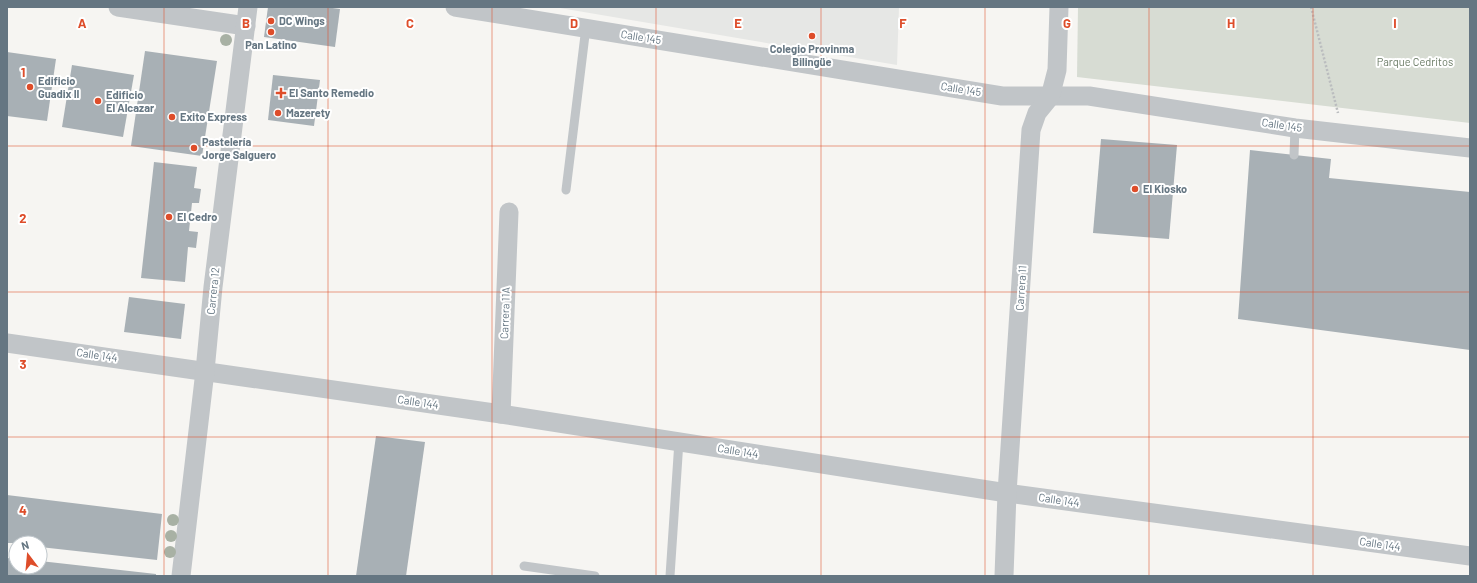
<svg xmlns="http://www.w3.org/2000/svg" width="1477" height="583" viewBox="0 0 1477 583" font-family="Barlow,sans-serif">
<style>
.built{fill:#e6e7e5}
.green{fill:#d7dcd3}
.building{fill:#a8b0b5}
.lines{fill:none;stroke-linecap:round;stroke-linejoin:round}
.path{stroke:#bbbdbf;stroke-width:2.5;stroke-dasharray:2 2;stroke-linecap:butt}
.service{stroke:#c1c5c8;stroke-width:9}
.minor{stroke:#c1c5c8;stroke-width:19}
.tree{fill:#a8b1a4}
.grid{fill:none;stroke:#de4d2a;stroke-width:1;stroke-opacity:0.55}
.poi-dot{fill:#de4d2a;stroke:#fff;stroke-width:1.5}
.labels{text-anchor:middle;stroke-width:4;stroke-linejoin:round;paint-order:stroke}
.poi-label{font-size:11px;font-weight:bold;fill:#657682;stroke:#fff;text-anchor:start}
.street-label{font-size:11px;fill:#657682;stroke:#fff}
.park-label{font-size:11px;fill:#697a64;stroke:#fff}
.grid-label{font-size:13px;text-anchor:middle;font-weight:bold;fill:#de4d2a;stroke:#fff;stroke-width:4;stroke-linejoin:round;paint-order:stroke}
</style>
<rect width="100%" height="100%" fill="#f6f5f2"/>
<polygon class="built" points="554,7 899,7 897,65"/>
<polygon class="green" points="1078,7 1470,7 1470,123 1077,77"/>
<g class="building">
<polygon points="268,7 325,7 340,9 335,47 264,37"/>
<polygon points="145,51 217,61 202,156 131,146"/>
<polygon points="7,52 56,59 47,121 7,116"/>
<polygon points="72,65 134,75 123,137 62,127"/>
<polygon points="273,75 320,80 314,126 268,120"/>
<polygon points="1101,139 1177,145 1169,239 1093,233"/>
<polygon points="1250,150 1331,159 1329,178 1470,192 1470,350 1238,319"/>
<polygon points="154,162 197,167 194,188 201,189 199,203 192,203 189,231 198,232 196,248 188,247 185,282 141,278"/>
<polygon points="129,297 185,304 181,339 124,332"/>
<polygon points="376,436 425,442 406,576 356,576"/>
<polygon points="7,495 162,514 157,560 40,547 40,543 7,543"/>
<polygon points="7,558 16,559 16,567 40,567 40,561 156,574 156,576 7,576"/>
</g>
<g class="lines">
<polyline class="path" points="1311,7 1338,113"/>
<g class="service">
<polyline points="1294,155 1295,128"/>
<polyline points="566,190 586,27"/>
<polyline points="524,566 595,576"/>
<polyline points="670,576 679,441"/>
</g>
<g class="minor">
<polyline points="118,7 246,26"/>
<polyline points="455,7 1002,96 1089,96 1295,128 1470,148"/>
<polyline points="7,343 501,414 1007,493 1470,556"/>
<polyline points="501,414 509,212"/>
<polyline points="181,576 205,371 213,287 248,7"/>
<polyline points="1004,576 1007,493 1031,130 1037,113 1050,97 1057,70 1059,7"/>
</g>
</g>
<g class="tree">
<circle cx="226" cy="40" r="6"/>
<circle cx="173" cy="520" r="6"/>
<circle cx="171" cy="536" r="6"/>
<circle cx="170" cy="552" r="6"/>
</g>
<path class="grid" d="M 164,7 L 164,576M 328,7 L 328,576M 492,7 L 492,576M 656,7 L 656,576M 821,7 L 821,576M 985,7 L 985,576M 1149,7 L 1149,576M 1313,7 L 1313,576M 7,146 L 1470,146M 7,292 L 1470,292M 7,437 L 1470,437"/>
<g class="poi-dot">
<circle cx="271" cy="21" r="4"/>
<circle cx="271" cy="32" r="4"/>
<circle cx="812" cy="36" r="4"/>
<circle cx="30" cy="87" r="4"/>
<path d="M279 87h4v4h4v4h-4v4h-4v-4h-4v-4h4z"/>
<circle cx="98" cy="101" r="4"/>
<circle cx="278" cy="113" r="4"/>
<circle cx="172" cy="117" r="4"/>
<circle cx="194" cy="148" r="4"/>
<circle cx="1135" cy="189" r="4"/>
<circle cx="169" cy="217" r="4"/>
</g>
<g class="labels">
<g class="poi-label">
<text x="279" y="25">DC Wings</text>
<text x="271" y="49" text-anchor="middle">Pan Latino</text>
<text x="812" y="53" text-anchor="middle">Colegio Provinma<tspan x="812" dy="13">Bilingüe</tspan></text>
<text x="38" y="85">Edificio<tspan x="38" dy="13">Guadix II</tspan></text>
<text x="289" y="97">El Santo Remedio</text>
<text x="106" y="99">Edificio<tspan x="106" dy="13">El Alcazar</tspan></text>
<text x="286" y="117">Mazerety</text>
<text x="180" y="121">Exito Express</text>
<text x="202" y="146">Pastelería<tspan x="202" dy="13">Jorge Salguero</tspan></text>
<text x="1143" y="193">El Kiosko</text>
<text x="177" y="221">El Cedro</text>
</g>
<g class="street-label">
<text transform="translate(641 37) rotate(9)" y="4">Calle 145</text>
<text transform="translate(961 89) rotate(9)" y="4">Calle 145</text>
<text transform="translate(1282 125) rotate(8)" y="4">Calle 145</text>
<text transform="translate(1021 288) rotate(-86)" y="4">Carrera 11</text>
<text transform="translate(213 291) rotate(-84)" y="4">Carrera 12</text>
<text transform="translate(505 313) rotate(-88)" y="4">Carrera 11A</text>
<text transform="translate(97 355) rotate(8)" y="4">Calle 144</text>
<text transform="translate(418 402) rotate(8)" y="4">Calle 144</text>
<text transform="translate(738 451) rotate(9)" y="4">Calle 144</text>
<text transform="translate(1059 500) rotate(8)" y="4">Calle 144</text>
<text transform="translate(1380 544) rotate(8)" y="4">Calle 144</text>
</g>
<g class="park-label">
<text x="1415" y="66">Parque Cedritos</text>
</g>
</g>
<g class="grid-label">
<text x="82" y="28">A</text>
<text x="246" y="28">B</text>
<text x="410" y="28">C</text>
<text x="574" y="28">D</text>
<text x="738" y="28">E</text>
<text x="903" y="28">F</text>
<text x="1067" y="28">G</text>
<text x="1231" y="28">H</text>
<text x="1395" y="28">I</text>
<text x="23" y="77">1</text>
<text x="23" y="223">2</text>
<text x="23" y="369">3</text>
<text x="23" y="515">4</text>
</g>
<rect width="1477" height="583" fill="none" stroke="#657682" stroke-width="16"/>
<g transform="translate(28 555) rotate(344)"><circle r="19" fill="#ffffff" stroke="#c1c8cd"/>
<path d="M0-3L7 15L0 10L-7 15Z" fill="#de4d2a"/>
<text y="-6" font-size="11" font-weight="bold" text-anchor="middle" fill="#657682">N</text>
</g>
</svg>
